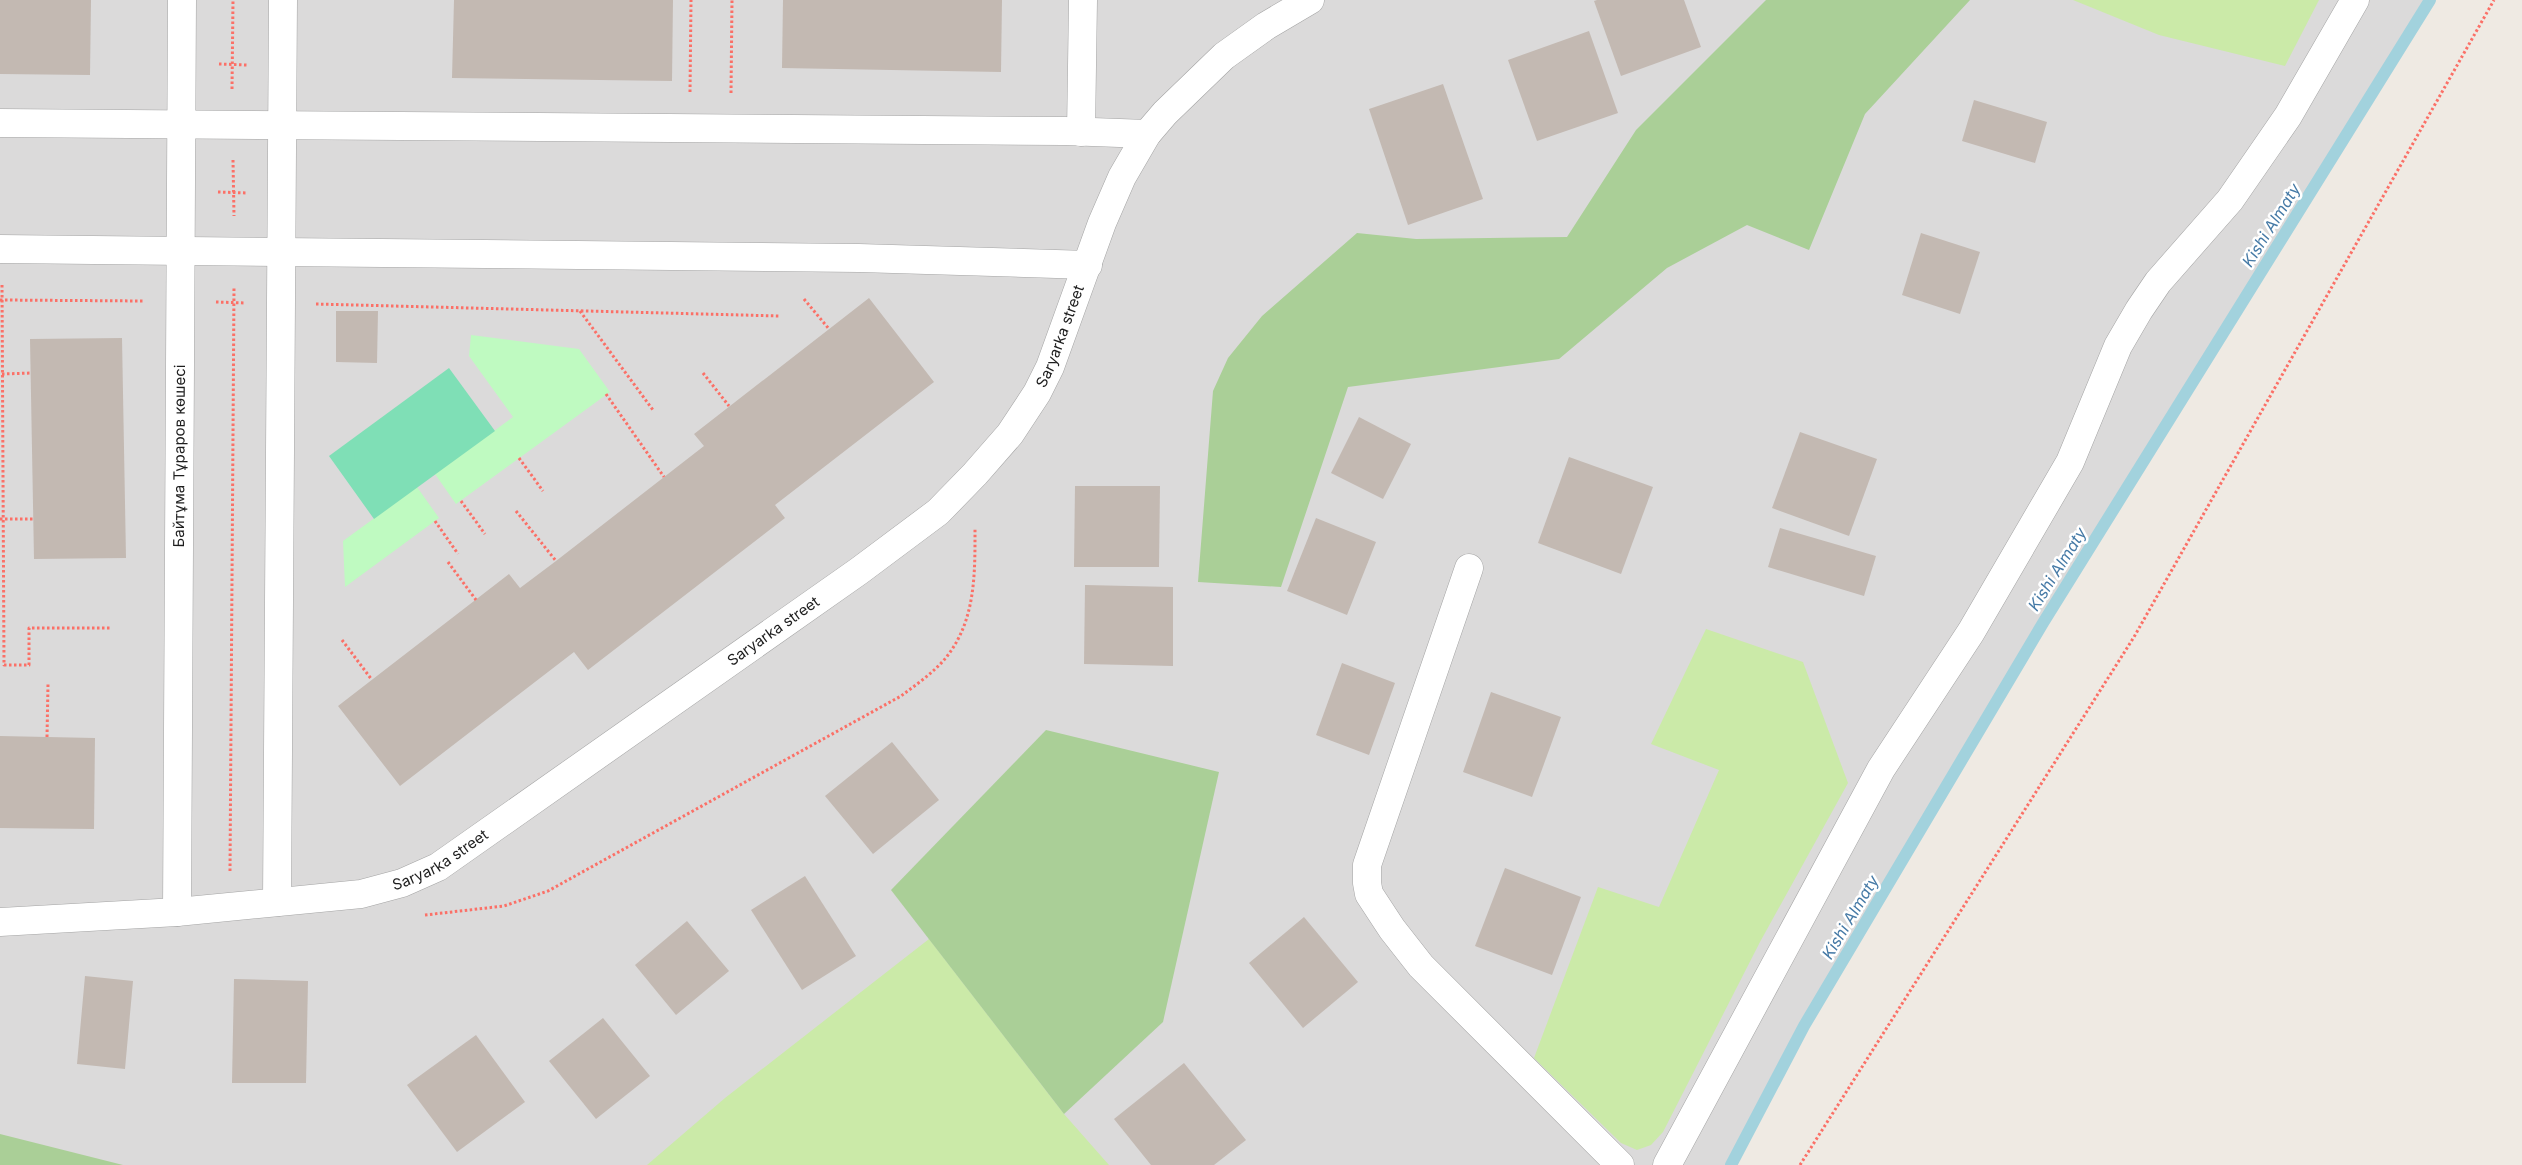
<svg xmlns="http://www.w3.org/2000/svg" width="2522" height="1165" viewBox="0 0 2522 1165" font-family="Inter,sans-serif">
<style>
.residential{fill:#dbdada}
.grass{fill:#cbeaa8}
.forest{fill:#aacf97}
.park{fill:#bffac1}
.pitch{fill:#7fdfb6}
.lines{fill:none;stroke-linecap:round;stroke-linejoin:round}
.stream{stroke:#a2d2dd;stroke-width:12}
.building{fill:#c3b9b2}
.minor-casing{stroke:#a4a4a4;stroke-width:29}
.path{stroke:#fb7067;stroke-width:3;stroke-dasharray:2.5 2.5;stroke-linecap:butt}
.minor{stroke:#fff;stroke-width:28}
.labels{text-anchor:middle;stroke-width:5;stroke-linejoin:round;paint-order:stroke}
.street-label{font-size:15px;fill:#1d1d1d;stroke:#fff}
.water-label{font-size:16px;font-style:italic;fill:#467aa6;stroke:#fff}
</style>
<rect width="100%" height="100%" fill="#efeae3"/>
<polygon class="residential" points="0,0 2430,0 2043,623 1804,1026 1731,1165 0,1165"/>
<g class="grass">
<polygon points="2073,0 2319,0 2285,66 2159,35"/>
<polygon points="1706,629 1803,662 1848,783 1760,942 1663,1132 1651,1145 1637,1150 1621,1143 1534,1058 1598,887 1659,907 1719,770 1651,744"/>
<polygon points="929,939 1064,1114 1109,1165 647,1165 725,1098"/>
</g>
<g class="forest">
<polygon points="1766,0 1970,0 1865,114 1809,250 1747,225 1667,268 1559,359 1348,387 1281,587 1198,582 1213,391 1228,358 1262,316 1357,233 1416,239 1567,237 1636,130"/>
<polygon points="1046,730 1219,772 1163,1022 1064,1114 891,890"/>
<polygon points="0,1134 123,1165 0,1165"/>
</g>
<g class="park">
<polygon points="471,335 579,349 610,392 456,504 435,474 513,417 469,356"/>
<polygon points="417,487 439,518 345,587 343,541"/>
</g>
<polygon class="pitch" points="449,368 495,431 374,519 329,456"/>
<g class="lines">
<polyline class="stream" points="1731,1165 1804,1026 2043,623 2430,0"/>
</g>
<g class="building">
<polygon points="0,0 91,0 90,75 0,74"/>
<polygon points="454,0 673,0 672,81 452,78"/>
<polygon points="783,0 1002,0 1001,72 782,68"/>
<polygon points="1597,0 1684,0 1701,47 1621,76 1594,1"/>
<polygon points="1589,31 1618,113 1537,141 1508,60"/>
<polygon points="1443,84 1483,199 1408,225 1369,109"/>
<polygon points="1974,100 2047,122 2035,163 1962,141"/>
<polygon points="1921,233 1980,252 1960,314 1902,295"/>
<polygon points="869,298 934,382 775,505 785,518 588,670 574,652 400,786 338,706 509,574 520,588 556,561 704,446 694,434"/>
<polygon points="336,311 378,311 377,363 336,362"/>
<polygon points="122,338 126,558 34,559 30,339"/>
<polygon points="1359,417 1411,444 1383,499 1331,473"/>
<polygon points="1800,432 1877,459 1849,536 1772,508"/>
<polygon points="1569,457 1653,487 1621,574 1538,543"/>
<polygon points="1075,486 1160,486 1159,567 1074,567"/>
<polygon points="1316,518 1376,542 1347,615 1287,591"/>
<polygon points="1780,528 1876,556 1864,596 1768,567"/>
<polygon points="1085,585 1173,587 1173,666 1084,664"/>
<polygon points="1342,663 1395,683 1369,755 1316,735"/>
<polygon points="1491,692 1561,717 1532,797 1463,772"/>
<polygon points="0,736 95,738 94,829 0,828"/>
<polygon points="892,742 939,800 873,854 825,796"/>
<polygon points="1505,868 1581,897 1552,975 1475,946"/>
<polygon points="805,876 856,956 802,990 751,910"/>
<polygon points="1304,917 1358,982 1303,1028 1249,963"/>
<polygon points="687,921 729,971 676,1015 635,965"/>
<polygon points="85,976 133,981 125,1069 77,1064"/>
<polygon points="234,979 308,981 306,1083 232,1083"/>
<polygon points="603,1018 650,1076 596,1119 549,1061"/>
<polygon points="476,1035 525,1102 457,1152 407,1085"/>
<polygon points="1184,1063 1246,1140 1214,1165 1151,1165 1114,1119"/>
</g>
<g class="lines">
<defs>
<g id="minor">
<polyline points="0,123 1065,131 1147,134"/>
<polyline points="1081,132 1083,0"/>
<polyline points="0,249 859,258 1088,265"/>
<polyline points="1469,568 1367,865 1367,883 1369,894 1392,929 1421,966 1620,1165"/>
<polyline points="277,902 283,0"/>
<path id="s1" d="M 177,912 L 182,0"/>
<path id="s2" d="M 0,922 L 177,912 L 361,894 L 402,883 L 438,867 L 859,571 L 938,512 L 975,474 L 1010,434 L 1037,393 L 1050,367 L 1102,223 L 1122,177 L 1147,134 L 1165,113 L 1224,56 L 1266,26 L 1310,0"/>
<polyline points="1667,1165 1881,769 1971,632 2070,462 2118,346 2139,310 2158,282 2230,200 2288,116 2355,0"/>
</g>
</defs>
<use href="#minor" class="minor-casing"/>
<g class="path">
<polyline points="219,64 247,65"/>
<polyline points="232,89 233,0"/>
<polyline points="690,92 691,0"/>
<polyline points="731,93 732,0"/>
<polyline points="233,160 234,216"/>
<polyline points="218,192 247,193"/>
<polyline points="2,285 4,665 29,665 29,628 110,628"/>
<polyline points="804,299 829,329"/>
<polyline points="0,300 145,301"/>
<polyline points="216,302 245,303"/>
<polyline points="316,304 780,316"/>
<polyline points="580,311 653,410"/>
<polyline points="703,373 729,406"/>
<polyline points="2,374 31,373"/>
<polyline points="606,394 664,477"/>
<polyline points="519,458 543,491"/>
<polyline points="461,501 485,534"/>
<polyline points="516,511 556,561"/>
<polyline points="0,519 34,519"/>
<polyline points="435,521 458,554"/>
<polyline points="448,562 476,600"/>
<polyline points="342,640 372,680"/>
<polyline points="47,737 48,684"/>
<polyline points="230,871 234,287"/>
<path d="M 425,915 L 504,906 L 548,891 L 901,696 C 917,684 936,671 948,655 C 976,618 975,572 975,528"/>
<polyline points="1800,1165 2134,637 2494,0"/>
</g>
<use href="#minor" class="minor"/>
</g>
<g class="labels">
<g class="street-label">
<text dy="5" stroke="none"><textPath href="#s2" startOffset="1274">Saryarka street</textPath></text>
<text dy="5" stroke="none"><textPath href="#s1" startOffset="456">Байтұма Тұраров көшесі</textPath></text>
<text dy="5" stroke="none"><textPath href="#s2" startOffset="854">Saryarka street</textPath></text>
<text dy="5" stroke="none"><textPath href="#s2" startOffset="449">Saryarka street</textPath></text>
</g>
<g class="water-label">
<text transform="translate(2271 225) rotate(-58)" y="6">Kіshі Almaty</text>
<text transform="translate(2057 569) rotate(-58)" y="6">Kіshі Almaty</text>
<text transform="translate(1850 917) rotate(-59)" y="6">Kіshі Almaty</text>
</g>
</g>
</svg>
